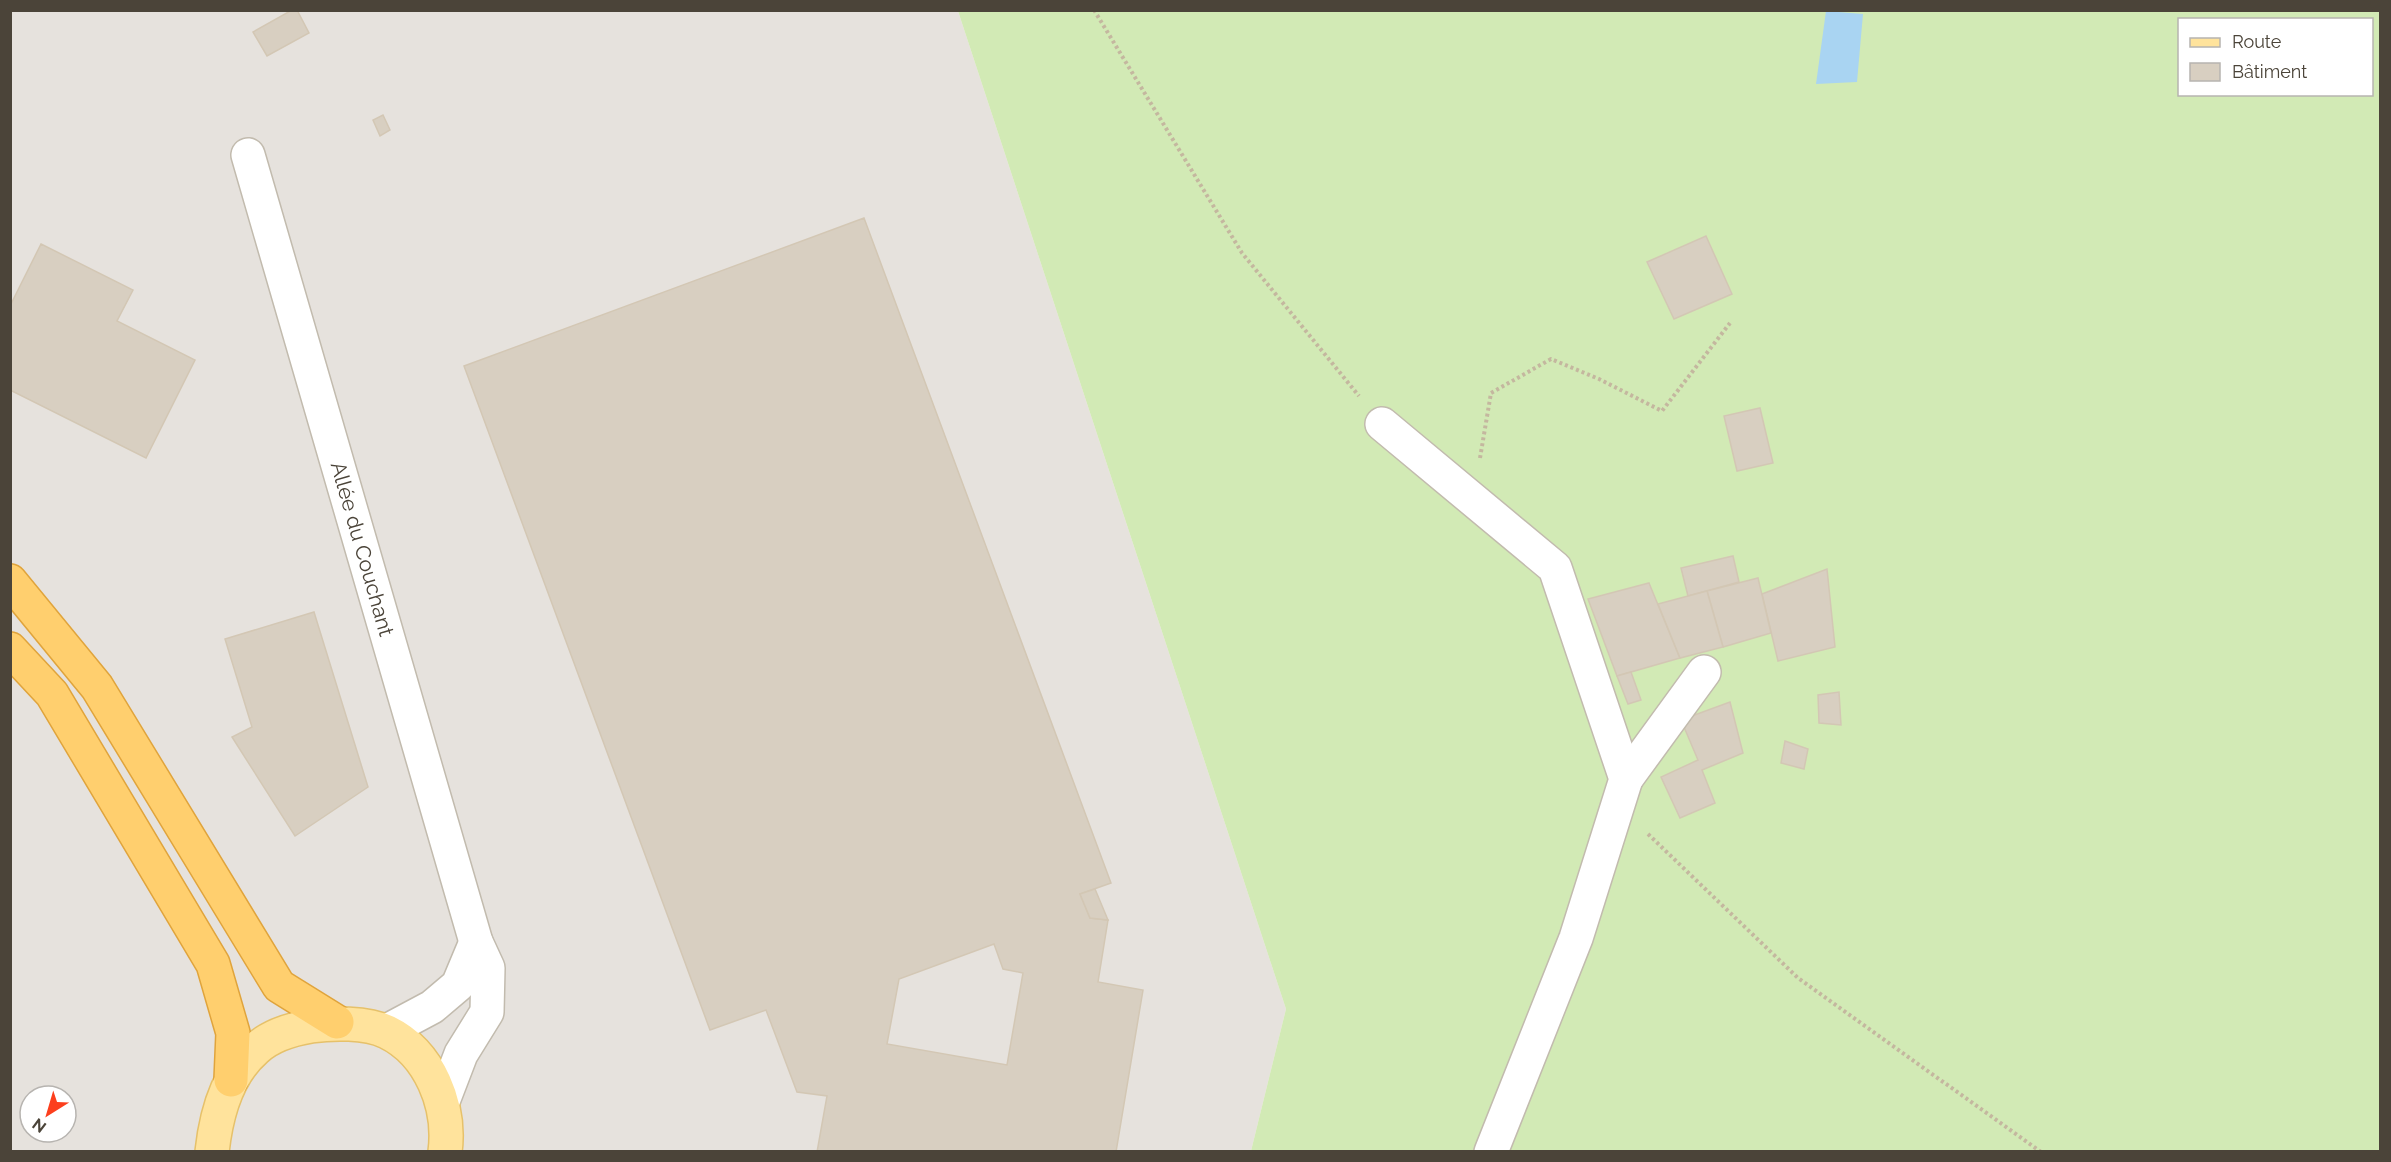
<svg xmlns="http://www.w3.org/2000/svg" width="2391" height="1162" viewBox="0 0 2391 1162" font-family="Raleway,sans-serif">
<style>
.industrial{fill:#e6e2dd;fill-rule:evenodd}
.grass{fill:#d2eab5;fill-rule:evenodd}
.water{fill:#a9d4f2}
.building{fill:#d8cfc1;stroke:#d3c7b4;stroke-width:1.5;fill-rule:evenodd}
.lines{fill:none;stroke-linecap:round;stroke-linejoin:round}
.minor-casing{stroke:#c2bbae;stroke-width:36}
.major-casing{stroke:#e6c16a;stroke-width:36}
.highway-casing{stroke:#e0a43c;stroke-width:36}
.path{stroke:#c4b79f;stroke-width:4;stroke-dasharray:3 3;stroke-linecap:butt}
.minor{stroke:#fff;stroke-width:33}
.major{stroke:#ffe39c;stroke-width:33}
.highway{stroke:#ffcf6e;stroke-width:33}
.labels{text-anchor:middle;stroke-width:6;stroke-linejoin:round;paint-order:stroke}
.street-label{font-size:21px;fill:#4b4439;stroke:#fff}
</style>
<rect width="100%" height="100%" fill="#f6f3ec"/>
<path class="industrial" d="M 10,11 L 958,11 L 1286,1009 L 1251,1151 L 11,1151 ZM 30,1096 L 66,1096 L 66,1132 L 30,1132 Z"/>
<path class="grass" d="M 958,11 L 2380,11 L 2380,1151 L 1251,1151 L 1286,1009 ZM 2180,20 L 2372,20 L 2372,94 L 2180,94 Z"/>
<polygon class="water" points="1826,11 1863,14 1857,82 1816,84"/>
<g class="building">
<polygon points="292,10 297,10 309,33 267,56 253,32"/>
<polygon points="383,115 390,130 380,136 373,120"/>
<path d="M 864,218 L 1111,883 L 1080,894 L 1090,918 L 1108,920 L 1098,982 L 1143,990 L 1116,1152 L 817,1152 L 827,1096 L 797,1092 L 766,1010 L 710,1030 L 464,366 ZM 994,944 L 1003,969 L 1023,973 L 1007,1065 L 887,1044 L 899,979 Z"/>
<polygon points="1706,236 1732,294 1674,319 1647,262"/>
<polygon points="41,244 133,290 117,321 195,360 146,458 10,390 10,306"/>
<polygon points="1760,408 1773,463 1737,471 1724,416"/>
<polygon points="1733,556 1739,582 1688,596 1681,568"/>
<polygon points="1827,569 1835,647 1778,661 1762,594"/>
<polygon points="1758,578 1771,633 1723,647 1707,591"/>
<polygon points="1649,583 1680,658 1617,676 1588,599"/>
<polygon points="1707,591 1723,647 1680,658 1658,604"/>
<polygon points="314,612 368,787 295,836 232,737 252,727 225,639"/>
<polygon points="1631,672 1641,700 1628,704 1617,676"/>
<polygon points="1839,692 1841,725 1819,723 1818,695"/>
<polygon points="1730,702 1743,753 1702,770 1715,803 1680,818 1661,777 1698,760 1681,720"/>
<polygon points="1785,741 1808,749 1804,769 1781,763"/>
<polygon points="1095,889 1108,920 1090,918 1080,894"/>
</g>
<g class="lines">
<defs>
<g id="minor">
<polyline points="248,155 476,942 488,968 487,1012 461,1054 443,1101"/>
<polyline points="1382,424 1555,568 1626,779 1576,938 1491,1152"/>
<polyline points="1626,779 1704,672"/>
<polyline points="387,1031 432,1007 458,985 476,942"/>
</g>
<path id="major" d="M 212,1152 C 216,1115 227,1074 256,1049 C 270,1036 293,1029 311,1026 C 332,1023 366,1022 387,1032 C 430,1053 451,1106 445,1152"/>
<g id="highway">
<polyline points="10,581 97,687 279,986 337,1022"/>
<polyline points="10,649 52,694 213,964 233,1033 231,1080"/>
</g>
</defs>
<use href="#minor" class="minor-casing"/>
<use href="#major" class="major-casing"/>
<use href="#highway" class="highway-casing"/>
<g class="path">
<polyline points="1094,10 1242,253 1359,396"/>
<polyline points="1480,458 1491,393 1551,359 1599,379 1662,411 1730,323"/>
<polyline points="1648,834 1798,978 2041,1152"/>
</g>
<use href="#minor" class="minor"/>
<use href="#major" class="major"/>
<use href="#highway" class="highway"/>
</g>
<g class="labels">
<g class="street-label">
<text transform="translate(362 549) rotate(74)" y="7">Allée du Couchant</text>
</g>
</g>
<rect width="2391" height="1162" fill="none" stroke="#4b4439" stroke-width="24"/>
<rect x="2178" y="18" width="195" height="78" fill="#ffffff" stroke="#b7b4b0" stroke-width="1.5"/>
<rect x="2190" y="38" width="30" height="9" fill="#ffe39c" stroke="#b7b4b0" stroke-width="1.5"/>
<text x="2232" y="48" font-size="18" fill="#4b4439">Route</text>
<rect x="2190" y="63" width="30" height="18" fill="#d8cfc1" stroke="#b7b4b0" stroke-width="1.5"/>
<text x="2232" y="78" font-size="18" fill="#4b4439">Bâtiment</text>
<g transform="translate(48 1114) rotate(217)"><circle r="28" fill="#ffffff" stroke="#b7b4b0" stroke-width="1.5"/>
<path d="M0-4.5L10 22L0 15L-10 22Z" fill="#fc3f1d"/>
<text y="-9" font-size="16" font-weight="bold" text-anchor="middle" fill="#4b4439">N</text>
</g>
</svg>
